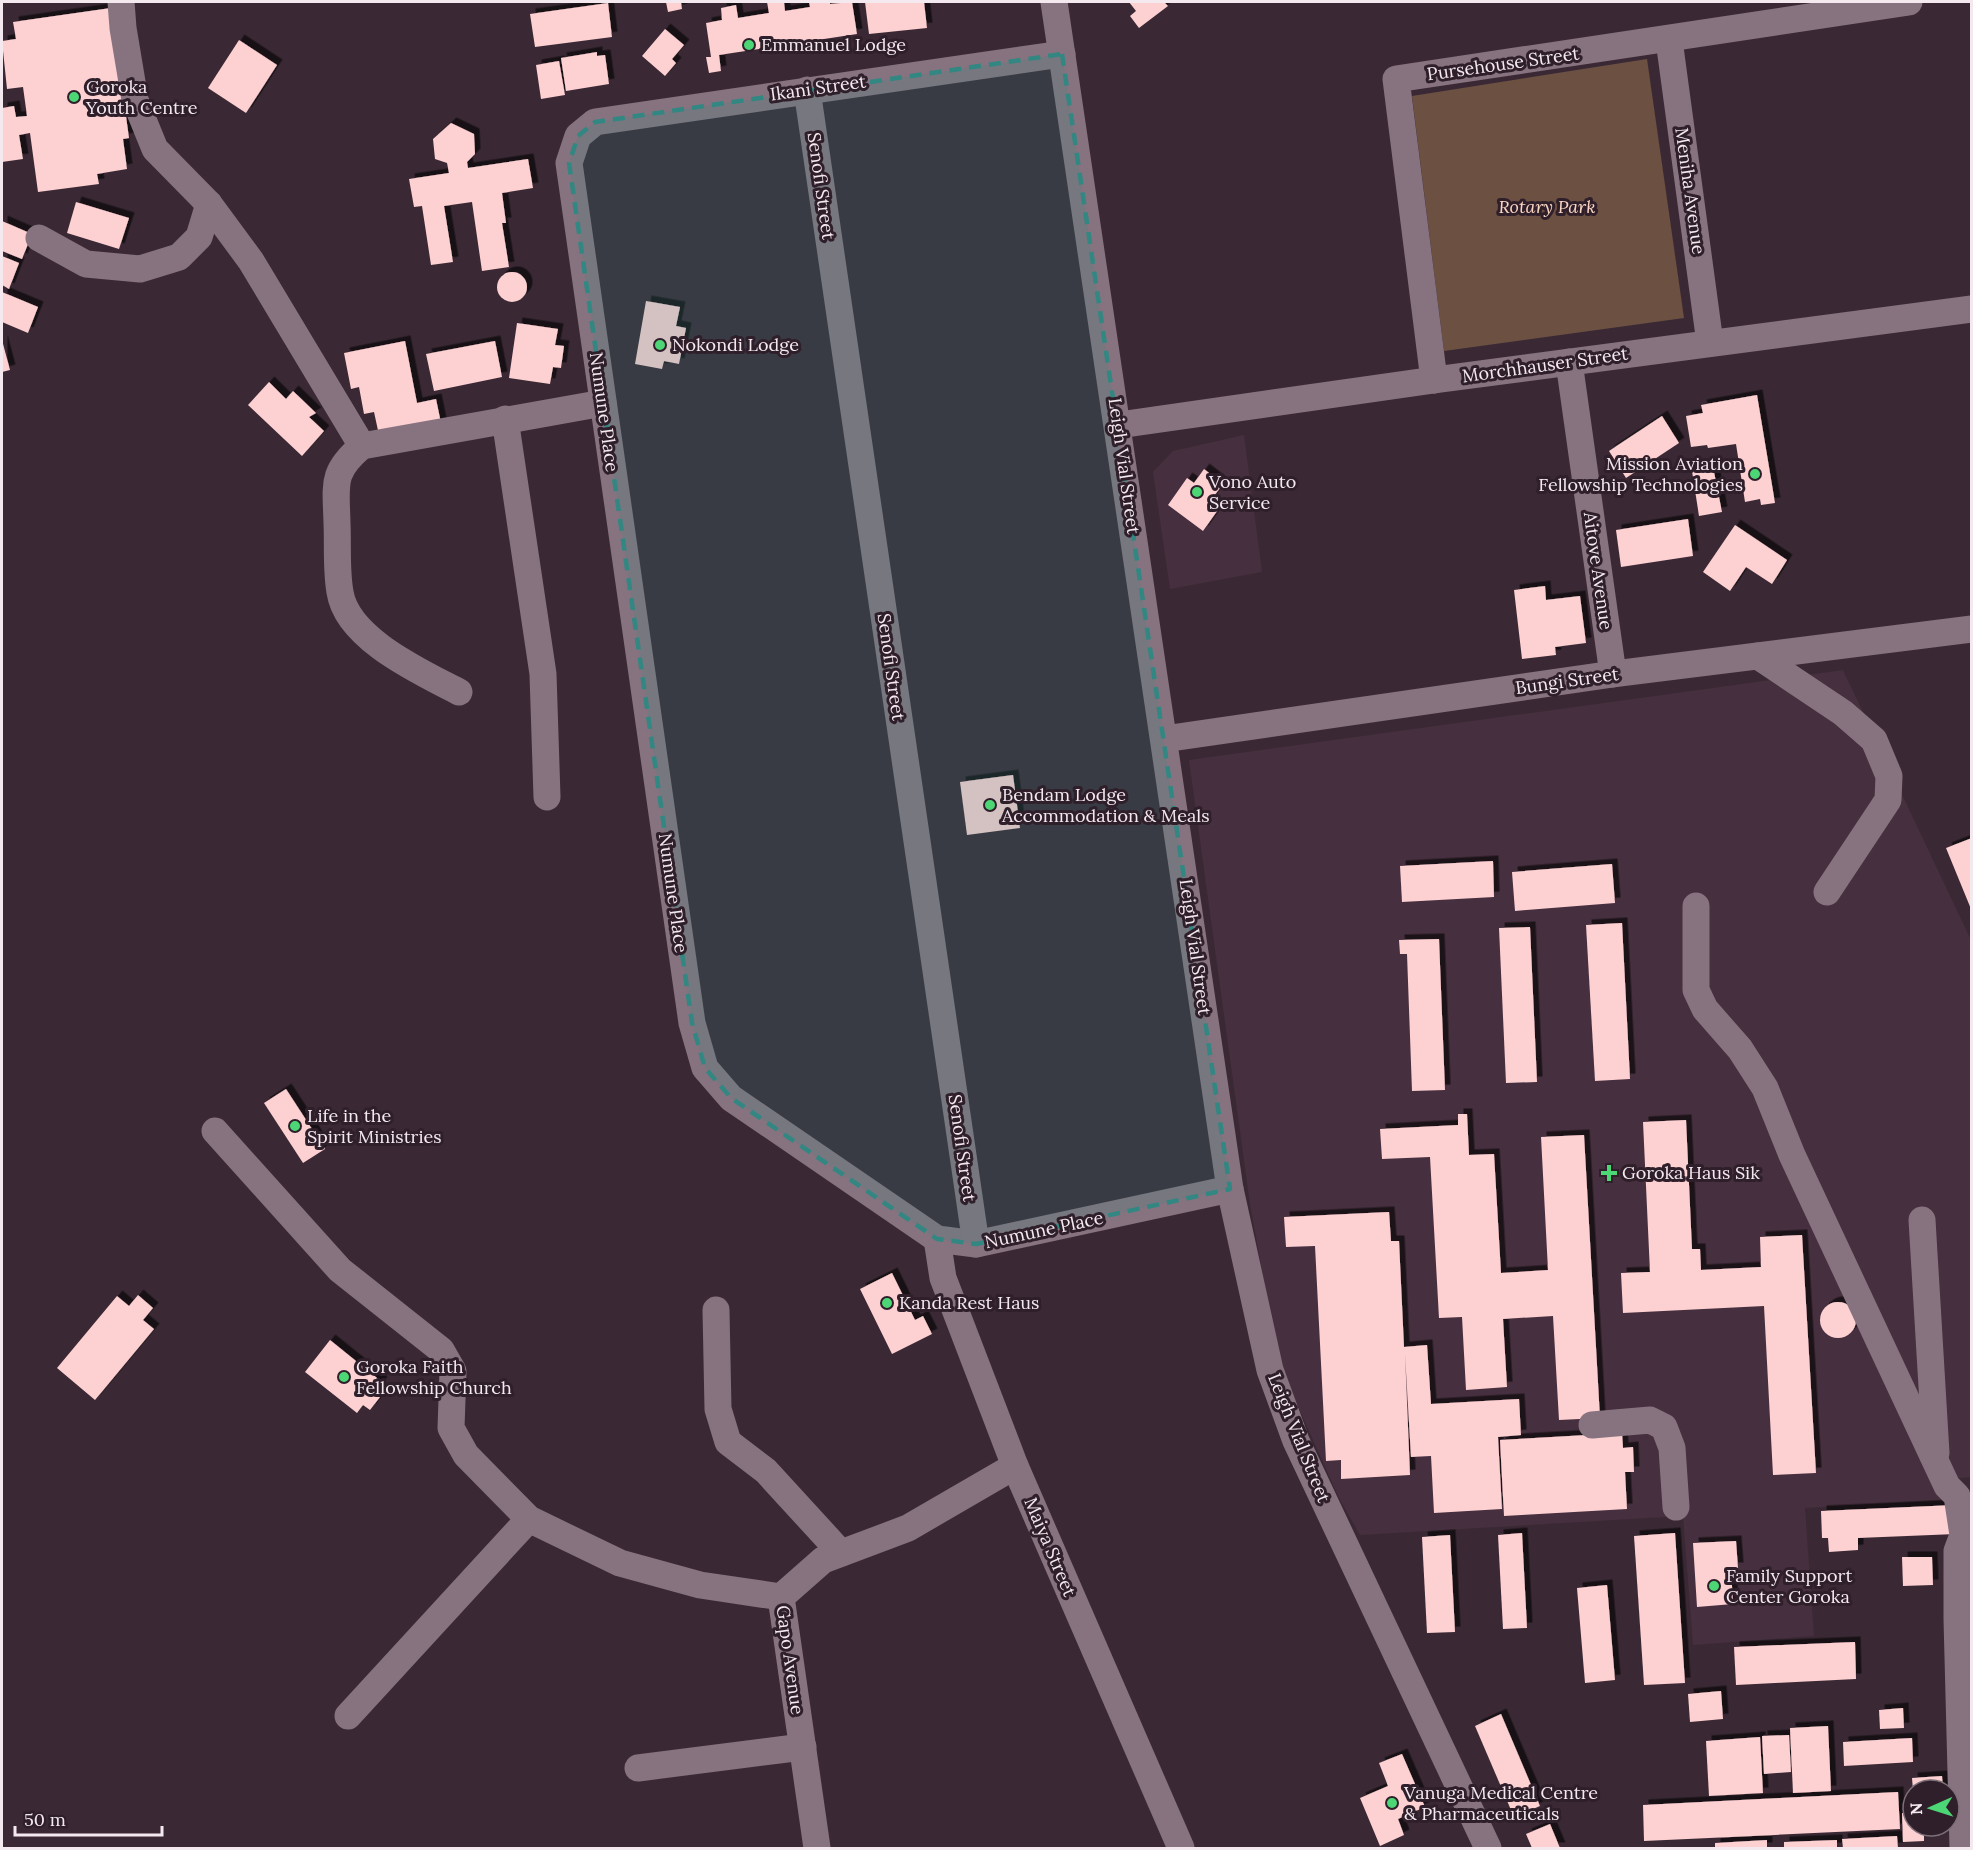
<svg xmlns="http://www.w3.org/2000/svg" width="1973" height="1850" viewBox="0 0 1973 1850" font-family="Lora,serif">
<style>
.built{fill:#462f3e}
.green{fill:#6c5143}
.building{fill:#fdd0d2;filter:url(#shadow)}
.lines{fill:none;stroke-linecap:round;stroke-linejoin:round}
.minor{stroke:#87737f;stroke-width:27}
.marked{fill:#328782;fill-opacity:0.2;stroke:#328782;stroke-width:4.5;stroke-dasharray:12 8;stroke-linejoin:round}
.poi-dot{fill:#4dd676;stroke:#2f1f2a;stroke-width:2}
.labels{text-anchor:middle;stroke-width:6;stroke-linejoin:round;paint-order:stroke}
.poi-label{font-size:18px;fill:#f5e9f0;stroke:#2f1f2a;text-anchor:start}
.street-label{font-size:18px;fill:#f5e9f0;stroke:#2f1f2a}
.park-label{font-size:18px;font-style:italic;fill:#fbd6c3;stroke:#2f1f2a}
</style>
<defs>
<filter id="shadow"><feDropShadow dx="5.5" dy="-5.5" stdDeviation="0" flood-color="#0009"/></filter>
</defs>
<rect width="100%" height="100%" fill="#3a2934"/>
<g class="built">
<polygon points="1244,435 1262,572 1170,589 1153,472 1173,451"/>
<polygon points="1843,670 1971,940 1972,1477 1959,1478 1953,1499 1805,1508 1814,1636 1693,1645 1683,1516 1360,1535 1339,1498 1279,1364 1250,1204 1189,760"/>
</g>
<polygon class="green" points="1647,59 1684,318 1444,351 1412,96"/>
<g class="building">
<polygon points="666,2 681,2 682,9 668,12"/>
<polygon points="767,2 784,2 785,11 810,7 809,2 830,2 830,4 852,2 857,34 719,55 721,71 709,73 706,57 711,57 706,23 722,20 721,8 736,5 738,18 769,13"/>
<polygon points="865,2 924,2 927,28 869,34"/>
<polygon points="1129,2 1164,2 1168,6 1139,28 1130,16 1136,11"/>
<polygon points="608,3 612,37 535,47 530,14"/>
<polygon points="111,8 129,138 123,139 127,169 97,174 99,184 38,192 30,133 19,135 23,159 2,162 2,108 14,106 16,117 27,116 23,87 7,89 2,41 16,39 13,22"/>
<polygon points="665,29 684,45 672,59 676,63 665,76 642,56"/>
<polygon points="239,40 277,65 246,113 208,88"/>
<polygon points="597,52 597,56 605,55 609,84 566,91 561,58"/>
<polygon points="559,61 565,95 541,99 536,65"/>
<polygon points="451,123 474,134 475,154 467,162 468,168 528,159 533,188 502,193 506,223 502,223 509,267 482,271 472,202 444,206 453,262 431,265 422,206 414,207 409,179 449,173 447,163 435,159 433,139"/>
<polygon points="76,202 129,218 119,249 67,233"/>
<polygon points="2,221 32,234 22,259 2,251"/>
<polygon points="2,256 19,263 9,289 2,285"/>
<circle cx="512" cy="287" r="15"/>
<polygon points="2,292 38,307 28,333 2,322"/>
<polygon points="646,301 680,307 676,326 686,328 679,364 664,361 662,369 635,364"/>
<polygon points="517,323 558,329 555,345 564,346 561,368 553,367 550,384 509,378"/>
<polygon points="2,340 10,370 2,372"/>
<polygon points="405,341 417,403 436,399 441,423 379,435 374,412 364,414 359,387 351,389 344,353"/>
<polygon points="495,341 502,377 434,391 426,354"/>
<polygon points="269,382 286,399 293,391 316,413 309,417 324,431 302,456 248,405"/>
<polygon points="1757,395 1775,503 1761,505 1760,499 1745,502 1736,444 1708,448 1707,445 1691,447 1686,416 1703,413 1701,405"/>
<polygon points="1662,416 1679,443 1626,478 1609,451"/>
<polygon points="1713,467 1722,512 1699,516 1692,471"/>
<polygon points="1204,469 1223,484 1211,500 1220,507 1203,531 1168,505 1187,478 1194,483"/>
<polygon points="1688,519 1693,556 1621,567 1616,530"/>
<polygon points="1735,525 1787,560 1772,584 1746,567 1730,591 1703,572"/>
<polygon points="1545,586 1546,600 1580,596 1586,643 1555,647 1556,655 1522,659 1514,590"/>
<polygon points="1013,775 1020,828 967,835 960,782"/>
<polygon points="1972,838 1972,909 1971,909 1946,848"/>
<polygon points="1493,861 1494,897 1402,902 1400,866"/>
<polygon points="1612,864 1615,903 1515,911 1512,872"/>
<polygon points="1622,923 1630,1079 1595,1081 1586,925"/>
<polygon points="1530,927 1537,1082 1506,1083 1499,928"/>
<polygon points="1439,939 1445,1090 1412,1091 1407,954 1400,954 1399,940"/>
<polygon points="286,1089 325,1149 303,1163 264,1103"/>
<polygon points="1458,1114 1467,1114 1469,1155 1494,1154 1501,1273 1548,1270 1541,1137 1584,1135 1600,1418 1559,1420 1553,1316 1503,1319 1507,1387 1466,1390 1462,1317 1439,1318 1430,1157 1382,1159 1380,1129 1458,1125"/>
<polygon points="1686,1120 1692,1249 1700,1249 1701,1270 1761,1267 1760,1237 1802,1235 1816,1473 1773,1475 1764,1306 1623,1313 1621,1273 1650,1272 1643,1122"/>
<polygon points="1389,1212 1391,1241 1399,1241 1404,1347 1427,1345 1431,1404 1519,1399 1521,1435 1498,1437 1502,1509 1434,1513 1431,1456 1411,1457 1405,1354 1410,1475 1341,1479 1341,1460 1326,1461 1315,1246 1286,1247 1284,1217"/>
<polygon points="892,1273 915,1320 923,1316 932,1334 892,1354 860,1289"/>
<polygon points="138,1295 153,1308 143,1320 154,1329 95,1400 57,1368 117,1296 129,1306"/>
<circle cx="1838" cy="1320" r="18"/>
<polygon points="330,1340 382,1382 374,1392 380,1397 370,1410 363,1405 357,1413 305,1372"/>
<polygon points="1622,1433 1623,1448 1633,1447 1634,1472 1625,1472 1627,1509 1504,1516 1500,1440"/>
<polygon points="1955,1505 1956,1534 1858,1538 1858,1550 1829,1552 1828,1538 1822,1538 1821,1511"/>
<polygon points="1522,1533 1527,1628 1503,1629 1498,1535"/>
<polygon points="1675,1533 1685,1683 1644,1685 1634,1536"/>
<polygon points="1450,1535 1455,1632 1427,1633 1422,1537"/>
<polygon points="1736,1541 1738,1568 1731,1568 1733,1604 1697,1607 1693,1543"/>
<polygon points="1902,1557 1932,1557 1933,1585 1903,1586"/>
<polygon points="1607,1585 1615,1680 1585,1683 1577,1588"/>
<polygon points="1855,1642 1856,1679 1736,1685 1734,1647"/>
<polygon points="1721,1691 1723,1719 1690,1722 1688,1694"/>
<polygon points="1903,1708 1904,1728 1880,1729 1879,1710"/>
<polygon points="1501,1714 1540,1806 1514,1817 1475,1726"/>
<polygon points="1828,1726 1831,1791 1793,1793 1790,1728"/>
<polygon points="1789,1735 1791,1772 1764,1774 1762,1736"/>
<polygon points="1760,1737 1763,1793 1709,1796 1706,1741"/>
<polygon points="1912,1738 1913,1762 1844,1766 1843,1742"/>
<polygon points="1402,1754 1425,1807 1398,1819 1404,1835 1380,1846 1360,1798 1388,1786 1379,1763"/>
<polygon points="1942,1776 1943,1790 1913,1790 1912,1778"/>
<polygon points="1898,1792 1900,1829 1644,1841 1643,1805"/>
<polygon points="1902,1813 1913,1813 1913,1826 1924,1826 1924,1841 1903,1842"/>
<polygon points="1550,1824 1560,1848 1532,1848 1526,1834"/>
<polygon points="1897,1836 1898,1848 1843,1848 1842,1839"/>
<polygon points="1767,1840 1767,1848 1715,1848 1715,1843"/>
<polygon points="1837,1840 1837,1848 1784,1848 1784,1842"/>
</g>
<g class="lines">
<g class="minor">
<polyline points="121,2 123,28 135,100 155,149 209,204 251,261 362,446"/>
<polyline points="1054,2 1230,1189 1270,1370 1296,1441 1488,1848"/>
<polyline points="1669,40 1710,343"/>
<polyline points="1062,54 595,122 578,136 569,163 692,1023 705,1068 731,1098 937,1239 976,1244 1230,1189"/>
<polyline points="807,90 976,1244"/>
<polyline points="39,238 86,264 140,269 179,257 199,237 209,204"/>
<polyline points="1569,362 1613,674"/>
<polyline points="1434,380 1396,79 1909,2"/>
<polyline points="505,419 543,674 547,797"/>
<polyline points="1119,425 1434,380 1972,309"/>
<polyline points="1758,656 1843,713 1874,740 1889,776 1888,800 1827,892"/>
<path d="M 459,692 C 421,672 347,639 340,592 C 336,570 338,545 337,523 C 336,484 331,472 362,446 L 603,403"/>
<polyline points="1164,739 1613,674 1972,629"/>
<polyline points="1696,906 1696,990 1705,1009 1740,1049 1765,1088 1792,1155 1947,1486 1957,1496 1963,1535 1957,1551 1957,1619 1963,1848"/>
<polyline points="215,1131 340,1270 441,1350 453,1371 451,1428 466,1455 529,1519 620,1563 700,1585 781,1597"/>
<polyline points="1922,1220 1936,1453"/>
<polyline points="937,1239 943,1278 1015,1466 1181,1848"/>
<polyline points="716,1310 718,1409 728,1442 766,1471 841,1553"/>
<polyline points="1592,1425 1650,1420 1664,1427 1672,1448 1676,1507"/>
<polyline points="348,1716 529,1519"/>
<polyline points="638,1768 803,1747"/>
<polyline points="817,1848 781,1597 823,1560 908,1528 1015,1466"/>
</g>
</g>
<path class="marked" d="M 1062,54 L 1230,1189 L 976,1244 L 937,1239 L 731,1098 L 705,1068 L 692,1023 L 569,163 L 578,136 L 595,122 Z"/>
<g class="poi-dot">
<circle cx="749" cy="45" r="6"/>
<circle cx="74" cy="97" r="6"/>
<circle cx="660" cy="345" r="6"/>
<circle cx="1755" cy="474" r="6"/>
<circle cx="1197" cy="492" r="6"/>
<circle cx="990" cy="805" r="6"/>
<circle cx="295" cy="1126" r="6"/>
<path d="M1606 1164h6v6h6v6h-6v6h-6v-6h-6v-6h6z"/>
<circle cx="887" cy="1303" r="6"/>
<circle cx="344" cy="1377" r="6"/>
<circle cx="1714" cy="1586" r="6"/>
<circle cx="1392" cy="1803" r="6"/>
</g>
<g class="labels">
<g class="poi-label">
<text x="761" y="51">Emmanuel Lodge</text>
<text x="86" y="93">Goroka<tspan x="86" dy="21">Youth Centre</tspan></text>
<text x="672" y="351">Nokondi Lodge</text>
<text x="1743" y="470" text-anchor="end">Mission Aviation<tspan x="1743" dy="21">Fellowship Technologies</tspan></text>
<text x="1209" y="488">Vono Auto<tspan x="1209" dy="21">Service</tspan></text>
<text x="1002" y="801">Bendam Lodge<tspan x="1002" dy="21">Accommodation &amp; Meals</tspan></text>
<text x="307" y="1122">Life in the<tspan x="307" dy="21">Spirit Ministries</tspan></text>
<text x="1622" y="1179">Goroka Haus Sik</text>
<text x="899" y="1309">Kanda Rest Haus</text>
<text x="356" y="1373">Goroka Faith<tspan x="356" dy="21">Fellowship Church</tspan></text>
<text x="1726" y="1582">Family Support<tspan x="1726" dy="21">Center Goroka</tspan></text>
<text x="1404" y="1799">Vanuga Medical Centre<tspan x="1404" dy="21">&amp; Pharmaceuticals</tspan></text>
</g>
<g class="street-label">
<text transform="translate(1503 64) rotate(-8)" y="6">Pursehouse Street</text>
<text transform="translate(818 88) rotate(-8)" y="6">Ikani Street</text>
<text transform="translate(821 186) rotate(82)" y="6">Senofi Street</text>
<text transform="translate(1690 191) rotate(82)" y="6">Meniha Avenue</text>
<text transform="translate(1545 365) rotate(-8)" y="6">Morchhauser Street</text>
<text transform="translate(604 412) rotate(82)" y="6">Numune Place</text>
<text transform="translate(1124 466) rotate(82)" y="6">Leigh Vial Street</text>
<text transform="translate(1598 571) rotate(82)" y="6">Aitove Avenue</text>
<text transform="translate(891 667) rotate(82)" y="6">Senofi Street</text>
<text transform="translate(1567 681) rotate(-8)" y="6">Bungi Street</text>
<text transform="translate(673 893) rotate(82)" y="6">Numune Place</text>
<text transform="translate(1195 947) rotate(82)" y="6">Leigh Vial Street</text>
<text transform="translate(962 1148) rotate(82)" y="6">Senofi Street</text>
<text transform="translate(1044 1230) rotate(-12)" y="6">Numune Place</text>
<text transform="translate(1299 1438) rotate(68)" y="6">Leigh Vial Street</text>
<text transform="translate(1050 1547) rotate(67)" y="6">Maiya Street</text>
<text transform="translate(790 1660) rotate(82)" y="6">Gapo Avenue</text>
</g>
<g class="park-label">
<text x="1547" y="213">Rotary Park</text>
</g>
</g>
<rect width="1973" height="1850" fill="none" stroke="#f5e9f0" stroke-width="6"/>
<g transform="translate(1931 1808) rotate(267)"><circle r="28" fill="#2f1f2a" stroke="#7e7079" stroke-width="1.5"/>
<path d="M0-4.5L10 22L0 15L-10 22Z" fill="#4dd676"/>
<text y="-9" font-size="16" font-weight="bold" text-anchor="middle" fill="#f5e9f0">N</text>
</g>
<path d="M15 1826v9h147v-9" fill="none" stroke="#f5e9f0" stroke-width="3"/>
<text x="24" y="1826" font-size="18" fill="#f5e9f0" stroke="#2f1f2a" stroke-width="4.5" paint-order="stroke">50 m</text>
</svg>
